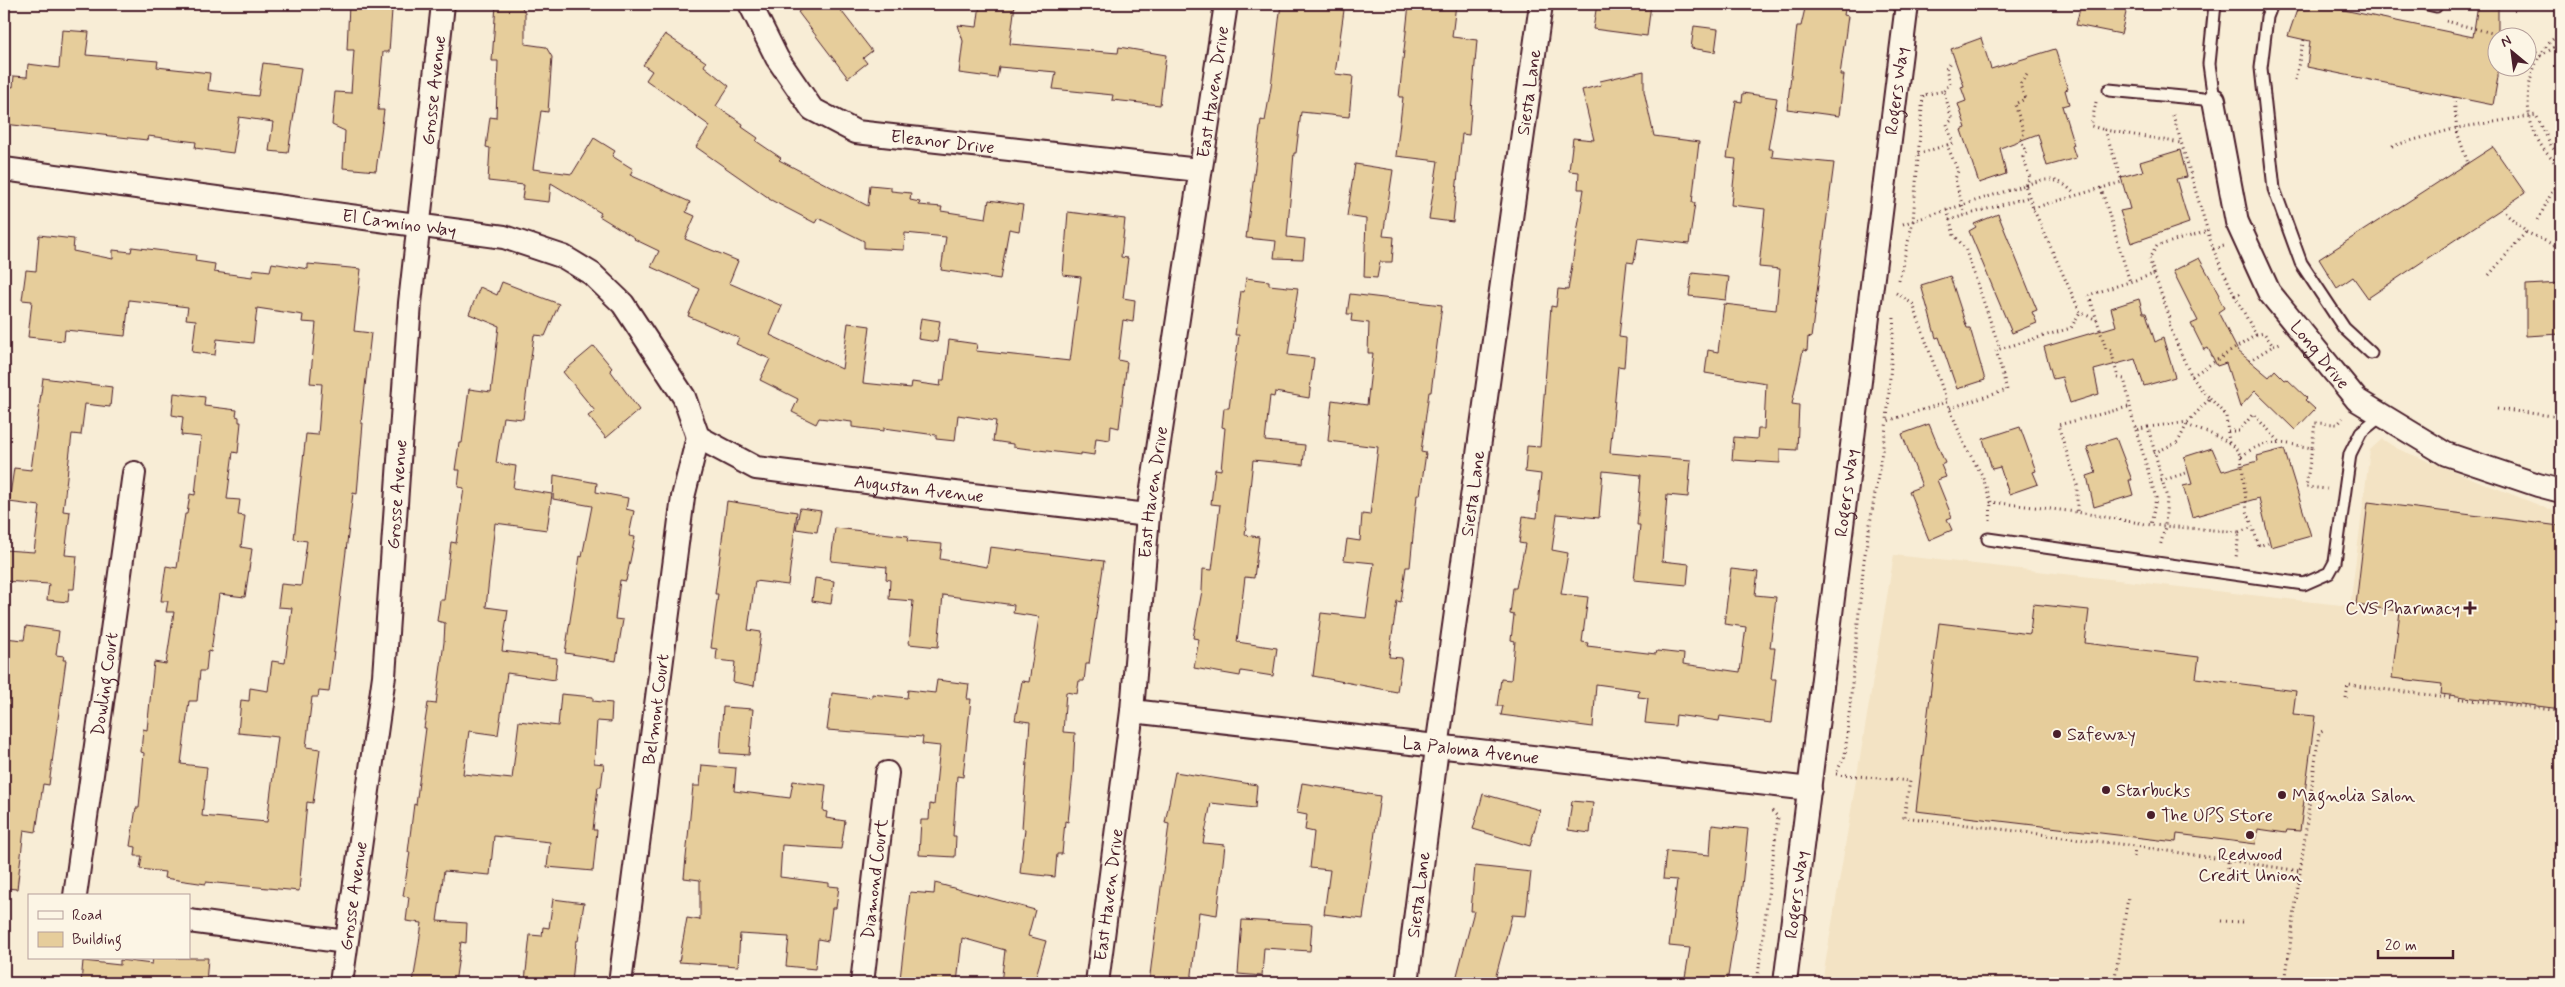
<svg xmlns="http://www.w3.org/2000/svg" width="2565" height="987" viewBox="0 0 2565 987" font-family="Mynerve,sans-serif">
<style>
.built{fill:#f3e3c4}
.building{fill:#e6cd9b;stroke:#4a1f2b}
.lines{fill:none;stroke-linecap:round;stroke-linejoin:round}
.lane-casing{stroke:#4a1f2b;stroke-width:15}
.street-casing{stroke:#4a1f2b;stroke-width:26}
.path{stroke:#4a1f2b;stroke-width:3;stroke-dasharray:1 4;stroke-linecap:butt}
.lane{stroke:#fcf5e5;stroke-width:11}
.street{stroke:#fcf5e5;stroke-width:22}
.poi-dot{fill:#4a1f2b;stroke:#fcf5e5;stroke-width:2}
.labels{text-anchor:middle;stroke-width:4;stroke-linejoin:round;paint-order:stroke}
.street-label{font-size:18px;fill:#4a1f2b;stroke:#fcf5e5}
.poi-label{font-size:18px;fill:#4a1f2b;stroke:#fcf5e5;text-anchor:start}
</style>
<rect width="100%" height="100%" fill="#f8edd6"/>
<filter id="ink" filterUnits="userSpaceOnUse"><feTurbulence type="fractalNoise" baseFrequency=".02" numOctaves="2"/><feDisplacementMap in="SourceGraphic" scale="10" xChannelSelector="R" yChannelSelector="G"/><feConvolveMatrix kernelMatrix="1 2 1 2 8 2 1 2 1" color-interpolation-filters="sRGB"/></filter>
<g filter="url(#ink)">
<polygon class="built" points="2382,439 2398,449 2561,514 2561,983 1822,983 1894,555 2350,606 2370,450"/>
<g class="building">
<polygon points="349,4 387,4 387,10 392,10 389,52 383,52 378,110 384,110 376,171 343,168 345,131 332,125 335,92 351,93 354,50 347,50"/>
<polygon points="496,4 520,4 525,13 525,44 546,47 552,57 548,112 541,111 533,169 572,174 594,138 615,151 612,156 633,169 630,175 690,202 686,212 695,216 685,239 738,261 729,283 782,306 770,335 842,369 848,323 870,326 863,383 911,388 912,382 940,386 941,380 944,380 949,340 977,344 976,351 1070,361 1081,277 1063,275 1068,212 1125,219 1121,257 1128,258 1123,298 1135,300 1133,322 1123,320 1118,360 1127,362 1119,428 1111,426 1110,440 1096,438 1094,455 1081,453 1081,455 1013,447 1013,444 993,441 996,421 958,415 955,441 936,439 936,435 884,428 884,431 852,427 852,422 819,418 816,424 792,412 798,399 760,380 770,359 736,344 739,338 688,316 700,289 651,267 659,251 634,239 635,238 599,216 601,213 551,183 549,202 522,199 524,185 488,181 490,148 486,147 490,117 496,118 498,61 492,61"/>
<polygon points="809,4 836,4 872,51 863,58 867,63 848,78 798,12"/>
<polygon points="980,4 1015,4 1010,44 1118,53 1119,47 1166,55 1160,105 1112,100 1113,95 1053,89 1056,72 999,67 997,78 959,73 963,41 958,25 977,27"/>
<polygon points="1281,4 1300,4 1344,10 1335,74 1353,76 1349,117 1301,112 1296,153 1294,153 1287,237 1305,239 1303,259 1274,258 1276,241 1246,238 1261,120 1265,121 1271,87"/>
<polygon points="1409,4 1456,4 1452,37 1477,40 1469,135 1462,134 1453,222 1429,219 1438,161 1396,156 1403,97 1399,97"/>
<polygon points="1597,4 1651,4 1647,36 1593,29"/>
<polygon points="1806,4 1846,4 1844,15 1848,16 1840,75 1844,75 1839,116 1787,109 1797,26 1801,26"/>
<polygon points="2081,4 2128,4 2121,34 2076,25"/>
<polygon points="2299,4 2315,4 2473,37 2478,4 2498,4 2498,77 2493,105 2307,67 2310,41 2288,36"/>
<polygon points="1694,26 1718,29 1715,52 1691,48"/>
<polygon points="62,30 89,32 86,55 158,61 157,67 210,73 208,90 258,96 263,63 301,68 288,153 269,151 273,122 239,117 233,153 195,148 196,142 148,136 147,140 4,124 4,85 13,87 14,76 27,77 28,64 59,68"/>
<polygon points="665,34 706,62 704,66 729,86 716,106 743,124 742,127 758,138 756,141 781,158 779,160 868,206 870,185 891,187 891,191 911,193 910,200 920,202 919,205 942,207 941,211 986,218 989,200 1023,205 1019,231 1009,229 1000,279 941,270 946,237 905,233 904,250 864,248 864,241 818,218 815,223 769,199 769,198 696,147 710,126 646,80 652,71 643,65"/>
<polygon points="1981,38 1991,69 2055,49 2068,89 2065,90 2069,104 2062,106 2074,145 2072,146 2076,158 2047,166 2038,134 2000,148 2006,174 1979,183 1961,130 1966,128 1958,104 1966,101 1961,87 1964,86 1951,49"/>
<polygon points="1644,71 1644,91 1654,136 1699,142 1692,203 1695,203 1689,244 1638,238 1634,263 1627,262 1619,337 1626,338 1626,341 1624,367 1618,366 1610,453 1691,460 1688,497 1667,495 1662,561 1689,564 1687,585 1634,580 1640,525 1637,525 1641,475 1603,471 1599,518 1557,514 1552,550 1568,553 1561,594 1588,597 1582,642 1588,643 1587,646 1656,654 1657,651 1684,654 1683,664 1740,672 1746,627 1724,624 1731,569 1758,572 1755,595 1776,597 1770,648 1775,648 1771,679 1776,679 1771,723 1720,716 1719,721 1676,715 1675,726 1645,723 1648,698 1638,697 1639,690 1596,684 1593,727 1501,715 1503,706 1497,706 1501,679 1511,680 1515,641 1511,640 1514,615 1510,614 1513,588 1516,588 1525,544 1519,543 1523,516 1537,518 1541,474 1525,472 1527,446 1540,447 1551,306 1556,307 1558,289 1568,290 1584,189 1578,189 1579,172 1569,171 1573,138 1594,140 1582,90 1601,85 1600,81"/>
<polygon points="1743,93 1777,98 1768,149 1773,149 1772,157 1834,163 1811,338 1808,337 1807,351 1803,350 1792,404 1799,405 1797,450 1780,449 1780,463 1732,460 1734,437 1757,439 1758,429 1764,429 1766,383 1705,373 1708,350 1718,352 1724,304 1776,310 1780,269 1759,267 1765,209 1731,205 1736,159 1727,158 1736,101 1742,102"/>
<polygon points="2493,147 2525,193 2368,298 2353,277 2337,288 2319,259"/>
<polygon points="2180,150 2187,177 2176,179 2189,223 2131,243 2120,211 2130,209 2121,177 2143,171 2140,162"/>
<polygon points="1355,164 1393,170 1383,236 1394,237 1392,262 1380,262 1377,278 1364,277 1366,219 1347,216"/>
<polygon points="1998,214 2037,310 2032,312 2037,323 2012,333 1969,231 1976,227 1974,224"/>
<polygon points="39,235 74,239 73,251 113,259 113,250 131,252 132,247 196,255 195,261 215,264 214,272 252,277 253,269 270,271 272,263 308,269 308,264 361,269 354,331 371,333 361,423 363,423 357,494 353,493 329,692 319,691 318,697 312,697 306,747 320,749 313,803 307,802 299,891 206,882 206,884 164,878 165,872 140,869 142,856 135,856 136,847 130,846 136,808 139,808 144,753 141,752 143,729 147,730 154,662 166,664 174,612 166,612 168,601 161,601 166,566 177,568 185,514 187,514 190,494 195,495 201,437 181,435 183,417 172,415 174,393 205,397 204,406 237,410 236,416 239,417 239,422 241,422 238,453 233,452 227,499 240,500 238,515 245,516 241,547 252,549 245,597 219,594 211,652 208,651 206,671 200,671 197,701 189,701 181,764 207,767 202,816 267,822 278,737 238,733 241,700 249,701 250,688 268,691 272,661 285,663 292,608 278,607 281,584 301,586 307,541 294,539 306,434 318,435 322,384 310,383 316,323 302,322 303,315 257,308 253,343 217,339 215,355 192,352 196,320 186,319 188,307 129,300 125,336 65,330 64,341 28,337 32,301 22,300 26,270 36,271"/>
<polygon points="2199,258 2220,295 2218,296 2224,308 2218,312 2238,351 2269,377 2275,370 2285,380 2287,379 2307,398 2305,400 2315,409 2295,430 2255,391 2240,407 2226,363 2217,366 2208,348 2204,350 2191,324 2198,321 2173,271"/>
<polygon points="1692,273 1729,277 1726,300 1689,296"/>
<polygon points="1950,276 1967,328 1970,328 1985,380 1957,389 1939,337 1936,338 1921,285"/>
<polygon points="1246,278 1269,281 1269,285 1298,288 1288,355 1314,358 1309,398 1275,392 1274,397 1270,396 1265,441 1305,445 1303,465 1253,460 1245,535 1259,537 1254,578 1245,577 1237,642 1277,648 1273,676 1241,671 1240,676 1194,668 1199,639 1193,638 1202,591 1203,569 1212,570 1220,505 1211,504 1215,469 1221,470 1225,428 1222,427 1224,408 1229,408 1239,335 1235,335 1241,291 1244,292"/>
<polygon points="502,282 559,304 545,336 534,335 523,419 503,417 496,463 516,466 513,488 552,494 547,530 495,523 486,607 508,610 502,651 557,658 555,680 507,673 498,735 469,731 463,774 512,779 519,721 558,726 561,694 593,697 593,701 612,703 611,722 597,721 594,763 604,764 601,787 598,787 593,830 597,830 593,871 547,867 550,842 494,836 490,875 444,871 437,921 467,923 466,943 461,942 455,983 413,983 422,923 406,921 409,897 403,896 410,852 408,852 414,804 416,805 426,728 424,728 428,703 436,704 444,642 445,623 437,621 440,600 444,600 451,542 456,543 464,488 458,487 460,470 455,470 459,443 462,443 469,389 491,392 499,326 469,314 480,287 497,295"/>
<polygon points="2561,283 2561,334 2526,336 2526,285"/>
<polygon points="1350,294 1442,305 1431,392 1429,392 1421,452 1426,453 1420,495 1417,495 1410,567 1406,567 1401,602 1397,601 1389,657 1402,658 1397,692 1313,676 1321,613 1366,618 1374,563 1344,560 1347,539 1360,541 1362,514 1370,515 1378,447 1328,441 1332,400 1367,405 1373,353 1368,353 1369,323 1351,321 1352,314 1347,314"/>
<polygon points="2139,299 2143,313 2146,313 2155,342 2163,338 2175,377 2144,386 2135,359 2094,370 2099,394 2070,403 2062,377 2053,379 2044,347 2116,326 2111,308"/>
<polygon points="921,318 940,321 937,342 918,339"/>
<polygon points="594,346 612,368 610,370 639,410 606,438 588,416 595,411 563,372"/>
<polygon points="43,378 112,387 110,407 85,404 81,435 72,434 63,511 70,512 65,555 77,556 74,589 69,589 68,602 47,600 49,584 4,581 4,550 34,552 40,506 9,502 14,468 31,470"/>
<polygon points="1929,424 1945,463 1941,465 1946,477 1937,480 1952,517 1947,519 1952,530 1929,540 1909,491 1922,486 1902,434"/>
<polygon points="2020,427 2036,471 2033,472 2038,484 2009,494 2000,467 1992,469 1983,439"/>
<polygon points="2116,438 2132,480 2129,480 2133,495 2094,507 2087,476 2096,473 2087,447"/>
<polygon points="2212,448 2222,471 2258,461 2257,456 2284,449 2311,536 2271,547 2259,498 2192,517 2183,486 2192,484 2184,457"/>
<polygon points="554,475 597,483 596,492 628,498 626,509 634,511 629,536 635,537 626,581 620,580 615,619 623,620 616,661 565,653 580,556 582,557 592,506 553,499"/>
<polygon points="727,501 797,512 788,585 755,581 748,630 761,632 754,686 733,682 735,662 716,660 717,649 711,648 718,594 715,594"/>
<polygon points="2368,502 2560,526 2556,560 2561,561 2561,709 2441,694 2442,684 2392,678 2400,611 2356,605"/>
<polygon points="800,508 821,511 817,532 796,529"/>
<polygon points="835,528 908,536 907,541 942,544 940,559 987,567 990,547 1104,561 1089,664 1086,664 1084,681 1079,681 1077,694 1066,692 1063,732 1075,733 1073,774 1068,822 1065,821 1062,854 1057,854 1055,877 1020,873 1025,829 1022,828 1030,722 1015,720 1022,681 1029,682 1039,617 1013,613 1014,605 943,595 938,647 909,644 913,601 889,599 890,580 886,579 887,567 831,561"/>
<polygon points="815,578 834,581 831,604 812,601"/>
<polygon points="2033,604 2089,610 2085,643 2199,657 2196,678 2296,691 2293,714 2315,716 2300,831 2287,830 2286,833 2258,829 2256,844 2177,834 2176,842 1916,811 1939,623 2030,634"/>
<polygon points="26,626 59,631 56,655 64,656 63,660 66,660 49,785 43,784 36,832 24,830 17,889 4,888 4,737 10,683 4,683 4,638 24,640"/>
<polygon points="937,680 969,684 967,699 971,699 963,777 957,776 953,836 956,836 955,857 919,855 921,820 929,820 930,804 934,805 940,746 922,744 923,737 827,730 832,693 872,698 872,694 907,698 908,690 935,693"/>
<polygon points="723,707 753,709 749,755 720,753"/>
<polygon points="702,765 736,768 734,791 790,798 793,781 826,785 823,811 827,812 826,818 845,821 841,849 782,845 780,877 829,883 829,886 839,887 836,908 832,908 828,941 818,939 815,969 786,966 789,937 740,934 738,966 679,962 687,918 700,920 700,880 684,878 693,786 700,786"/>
<polygon points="1175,772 1257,785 1255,808 1211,803 1203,843 1225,845 1217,915 1199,912 1191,983 1149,983 1169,824 1165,823"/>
<polygon points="1302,783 1380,796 1363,919 1324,914 1330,870 1310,868 1314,832 1305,830 1307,815 1297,813"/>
<polygon points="1483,794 1540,810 1530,846 1473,829"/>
<polygon points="1572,801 1593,803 1590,833 1568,830"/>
<polygon points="1712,825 1748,829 1742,886 1727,983 1684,983 1690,948 1669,946 1677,880 1663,879 1666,851 1710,855"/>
<polygon points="1475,866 1531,872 1526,916 1512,915 1494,983 1455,983 1474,911 1471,911"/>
<polygon points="935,883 1035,910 1028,936 1046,941 1034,983 1001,983 1005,950 962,938 957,983 900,979 910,892 934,894"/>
<polygon points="553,899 584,903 578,941 576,941 572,983 525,981 530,935 542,936 543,927 549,928"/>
<polygon points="1242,920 1312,924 1310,951 1264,948 1262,976 1238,974"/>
<polygon points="153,958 208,958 206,983 81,983 83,961 120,965 120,960 152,964"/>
</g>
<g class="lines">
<defs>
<g id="lane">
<polyline points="2272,4 2267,17 2261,68 2274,189 2301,263 2344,328 2371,353"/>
<polyline points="2427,4 2436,6 2437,4"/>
<polyline points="2109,90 2214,100 2209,64 2215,4"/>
<polyline points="1988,539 2304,584 2329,573 2335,562 2350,454 2361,432 2382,415"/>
</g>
<g id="street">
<path id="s1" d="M 750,4 L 777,58 L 812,109 L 856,132 L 1199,170"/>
<path id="s2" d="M 2214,100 L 2237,222 L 2269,292 L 2357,400 L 2446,454 L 2538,485 L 2561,491"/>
<path id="s3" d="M 4,169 L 504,237 L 564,257 L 592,274 L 623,304 L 684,397 L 698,437"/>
<path id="s4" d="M 698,437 L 756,468 L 937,491 L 1148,515"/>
<path id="s5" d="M 1132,711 L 1810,789"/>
<path id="s6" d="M 75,896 L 134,473"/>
<polyline points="189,921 346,942"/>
<path id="s7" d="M 341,983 L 384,676 L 410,303 L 443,4"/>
<path id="s8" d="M 620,983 L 683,497 L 698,437"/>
<path id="s9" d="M 862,983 L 887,773"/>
<path id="s10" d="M 1097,983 L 1132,711 L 1148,515 L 1226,4"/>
<path id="s11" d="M 1407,983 L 1437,748 L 1541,4"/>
<path id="s12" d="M 1785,983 L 1907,4"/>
</g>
</defs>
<use href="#lane" class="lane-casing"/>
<use href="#street" class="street-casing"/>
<g class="path">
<polyline points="2446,21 2511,38"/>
<path d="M 2561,33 C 2529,54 2519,105 2537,138 C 2543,150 2551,159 2561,168"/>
<polyline points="2528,46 2541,55 2561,44"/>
<polyline points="2295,80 2304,39"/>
<polyline points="1944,91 1950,83 1946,69 1950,62"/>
<polyline points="2454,97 2457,132 2468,163"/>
<polyline points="2096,102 2091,126 2105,130"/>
<polyline points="2173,115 2213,249 2224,246"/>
<polyline points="2392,146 2457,128 2536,115 2552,147 2561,157"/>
<polyline points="1918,154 1947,145"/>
<polyline points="2121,178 2105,130 2181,143"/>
<polyline points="2025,185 2030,178 2023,157 2026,152 2021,140 2024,133 2015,104 2025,99 2020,84 2029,72"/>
<path d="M 2026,185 C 2047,177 2060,177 2075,195"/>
<polyline points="2101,188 2130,282"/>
<polyline points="2033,208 2122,182"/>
<polyline points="1947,210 1954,235 1965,248 2000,349"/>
<polyline points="1949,220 2029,197"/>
<polyline points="2538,220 2561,174"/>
<polyline points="1903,224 2025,185 2033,208 2080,312 2097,320"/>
<polyline points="2526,232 2554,245 2561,244"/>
<polyline points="2213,249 2235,296"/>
<polyline points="2154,274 2149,258 2157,246 2208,231"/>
<polyline points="2489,275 2526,232 2502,209"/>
<polyline points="1899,280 1913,221 1923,95 1944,91 1952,120 1947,124 1953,143 1947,145 1958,171 1955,179 1965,215"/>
<polyline points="1896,293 1913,304 1947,402"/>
<polyline points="1894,318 1887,421 1947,402 1965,446 1982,475 1991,502 2077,512"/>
<polyline points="2256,335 2264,333 2273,346 2280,343"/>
<polyline points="2249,361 2273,346"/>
<polyline points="2192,376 2256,335 2235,296 2243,292"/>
<polyline points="2210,398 2226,416 2229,443"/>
<polyline points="2128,407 2058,425 2077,485 2077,512 2151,525"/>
<polyline points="1950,408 2007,390 1996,350 2071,328 2080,312"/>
<polyline points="2497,409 2561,417"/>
<path d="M 2187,425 C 2205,433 2233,438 2241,457 C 2264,437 2284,443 2312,448 L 2315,423 L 2338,424 L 2343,418"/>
<path d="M 2148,427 L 2136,430 C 2130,412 2129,397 2124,379 L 2118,378 L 2111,350 L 2106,349 L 2089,295 L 2154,274 L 2170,318 L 2169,325 C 2180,349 2189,381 2210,398 L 2188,422 L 2148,427 L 2167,498 L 2165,527 L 2160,547"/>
<polyline points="2136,430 2156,498 2151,525 2239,532 2236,558"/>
<polyline points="2228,431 2239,431 2253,414 2280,442"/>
<polyline points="2312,448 2306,487 2327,489"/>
<polyline points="2154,453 2178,442 2187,424"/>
<polyline points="2241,457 2247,511 2259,546 2270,542"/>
<polyline points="2161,481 2186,473"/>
<polyline points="1990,521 1991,502"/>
<polyline points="2239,532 2253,527"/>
<polyline points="2346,698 2348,685 2561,711"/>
<polyline points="1837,771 1845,756 1864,560 1887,421"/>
<polyline points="1836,774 1910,781 1904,817 2135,846"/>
<polyline points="2134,857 2135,846 2300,871"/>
<polyline points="2228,868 2228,860"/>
<polyline points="2221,921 2242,922"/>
<polyline points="1757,983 1778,817 1771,810"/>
<polyline points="2114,983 2128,898"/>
<polyline points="2285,983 2319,733 2325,730"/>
</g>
<use href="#lane" class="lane"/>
<use href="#street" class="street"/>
</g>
</g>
<g class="poi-dot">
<path d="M2467.5 600.5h5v5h5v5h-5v5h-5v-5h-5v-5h5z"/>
<circle cx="2057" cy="734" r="5"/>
<circle cx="2106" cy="790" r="5"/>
<circle cx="2282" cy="795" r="5"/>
<circle cx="2151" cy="815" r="5"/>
<circle cx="2250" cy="835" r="5"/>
</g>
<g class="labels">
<g class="street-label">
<text dy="6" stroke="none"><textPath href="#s7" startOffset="898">Grosse Avenue</textPath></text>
<text dy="6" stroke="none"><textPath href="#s10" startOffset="899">East Haven Drive</textPath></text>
<text dy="6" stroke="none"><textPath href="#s11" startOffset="899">Siesta Lane</textPath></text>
<text dy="6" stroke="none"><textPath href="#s12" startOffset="899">Rogers Way</textPath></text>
<text dy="6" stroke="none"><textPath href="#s1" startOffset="259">Eleanor Drive</textPath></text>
<text dy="6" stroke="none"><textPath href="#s3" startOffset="399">El Camino Way</textPath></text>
<text dy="6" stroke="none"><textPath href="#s2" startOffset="282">Long Drive</textPath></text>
<text dy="6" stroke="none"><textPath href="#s4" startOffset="230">Augustan Avenue</textPath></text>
<text dy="6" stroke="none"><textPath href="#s10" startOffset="494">East Haven Drive</textPath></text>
<text dy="6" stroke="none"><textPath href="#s11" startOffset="494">Siesta Lane</textPath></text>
<text dy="6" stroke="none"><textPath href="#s7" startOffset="492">Grosse Avenue</textPath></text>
<text dy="6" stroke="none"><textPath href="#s12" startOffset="494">Rogers Way</textPath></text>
<text dy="6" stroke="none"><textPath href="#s6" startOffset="214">Dowling Court</textPath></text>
<text dy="6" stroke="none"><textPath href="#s8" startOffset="276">Belmont Court</textPath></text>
<text dy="6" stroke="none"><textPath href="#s5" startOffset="341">La Paloma Avenue</textPath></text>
<text dy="6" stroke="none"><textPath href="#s9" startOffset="105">Diamond Court</textPath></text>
<text dy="6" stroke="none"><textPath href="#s10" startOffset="89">East Haven Drive</textPath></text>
<text dy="6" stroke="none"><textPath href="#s11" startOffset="89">Siesta Lane</textPath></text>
<text dy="6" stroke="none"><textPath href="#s12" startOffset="89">Rogers Way</textPath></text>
<text dy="6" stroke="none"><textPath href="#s7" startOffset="88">Grosse Avenue</textPath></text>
</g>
<g class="poi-label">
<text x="2460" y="614" text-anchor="end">CVS Pharmacy</text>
<text x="2067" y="740">Safeway</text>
<text x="2116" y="796">Starbucks</text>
<text x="2292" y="801">Magnolia Salon</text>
<text x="2161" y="821">The UPS Store</text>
<text x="2250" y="860" text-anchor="middle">Redwood<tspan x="2250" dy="21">Credit Union</tspan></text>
</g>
</g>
<rect width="2565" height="987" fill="none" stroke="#fcf5e5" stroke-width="20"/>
<rect x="10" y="10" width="2545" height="967" fill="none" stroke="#4a1f2b" stroke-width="2" filter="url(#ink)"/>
<rect x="28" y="894" width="162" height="65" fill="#fcf5e5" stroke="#b59f9b"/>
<rect x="38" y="911" width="25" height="8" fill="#fcf5e5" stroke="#b59f9b"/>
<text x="72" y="920" font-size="15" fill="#4a1f2b">Road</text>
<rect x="38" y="932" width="25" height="15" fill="#e6cd9b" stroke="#b59f9b"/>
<text x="72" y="944" font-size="15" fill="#4a1f2b">Building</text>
<g transform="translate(2512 52) rotate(331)"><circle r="24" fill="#fcf5e5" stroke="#b59f9b"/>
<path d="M0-4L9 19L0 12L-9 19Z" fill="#4a1f2b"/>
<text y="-8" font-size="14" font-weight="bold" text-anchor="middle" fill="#4a1f2b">N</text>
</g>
<path d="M2378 950v8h75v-8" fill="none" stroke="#4a1f2b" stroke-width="2.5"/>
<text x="2385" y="950" font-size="15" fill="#4a1f2b" stroke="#fcf5e5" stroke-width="4" paint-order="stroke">20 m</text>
</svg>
